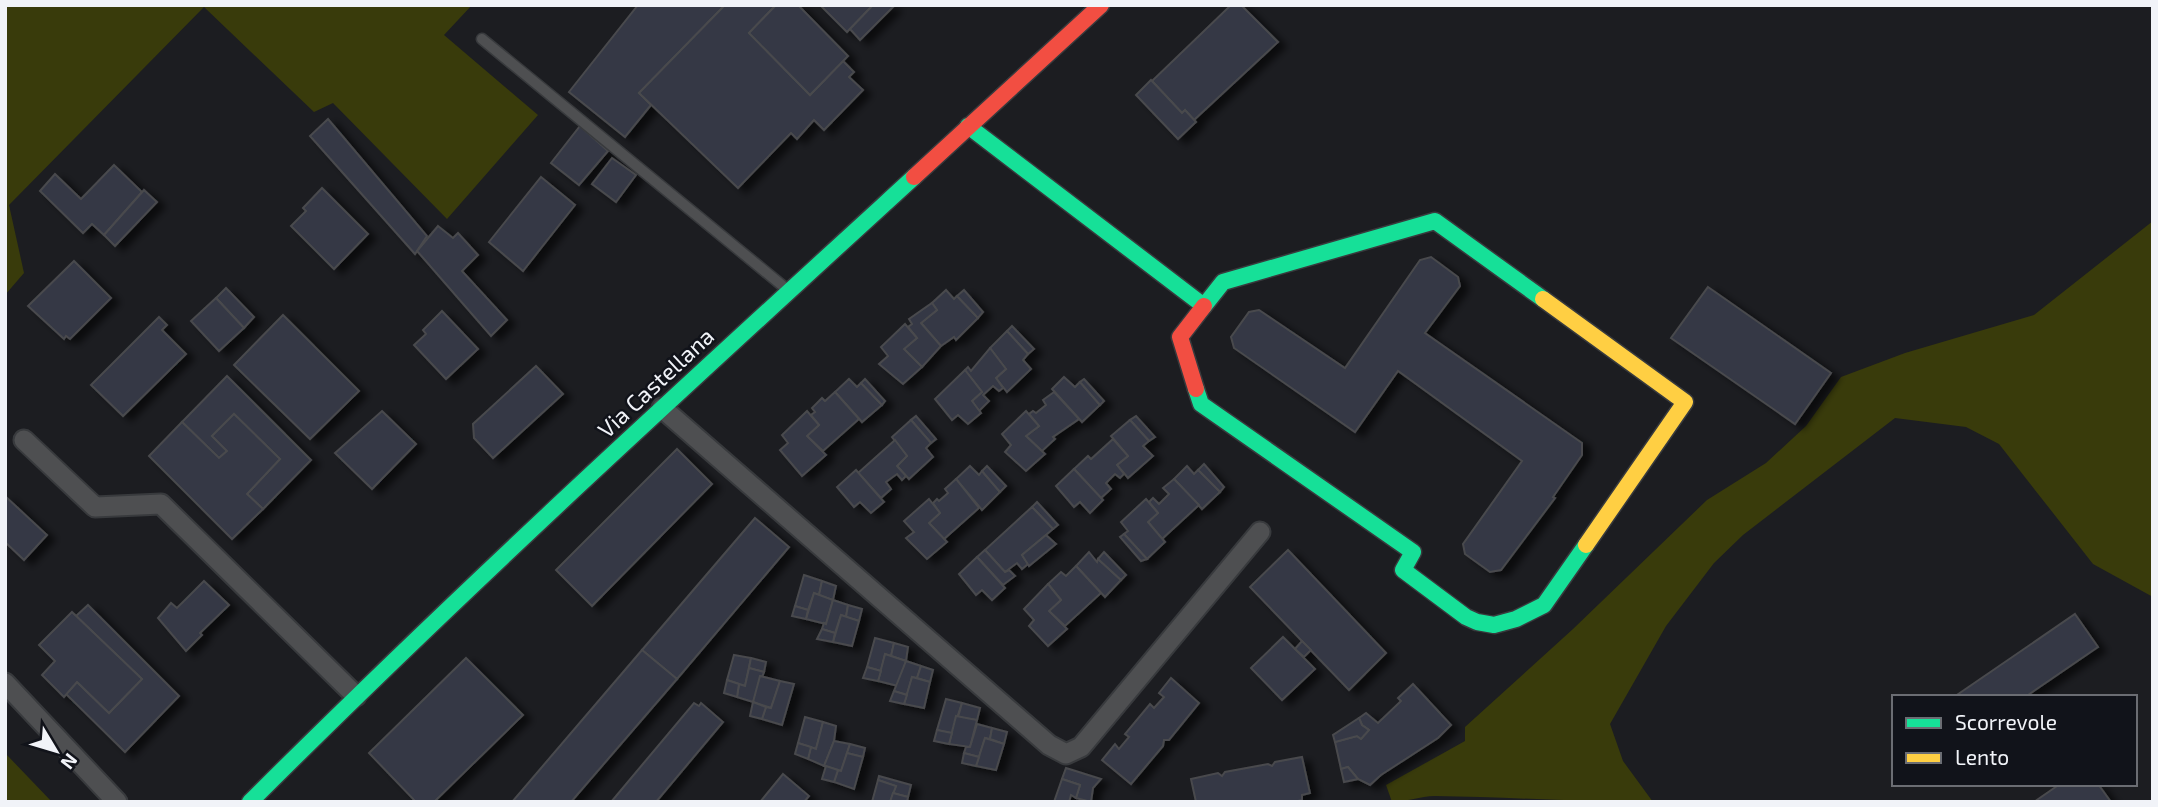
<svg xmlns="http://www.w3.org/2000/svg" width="2158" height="807" viewBox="0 0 2158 807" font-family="'Exo 2',sans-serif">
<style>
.green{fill:#393b0b}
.building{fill:#343845;stroke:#494a4d;stroke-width:2;filter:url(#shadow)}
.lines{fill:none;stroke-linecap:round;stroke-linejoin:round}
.lane-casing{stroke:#383a3d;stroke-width:13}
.street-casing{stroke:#383a3d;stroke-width:23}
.fast-casing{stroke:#383a3d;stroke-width:19}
.slow-casing{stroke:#383a3d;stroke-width:19}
.jam-casing{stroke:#383a3d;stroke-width:19}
.lane{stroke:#4e4f51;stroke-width:10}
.street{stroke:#4e4f51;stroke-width:19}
.fast{stroke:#16e098;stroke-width:16}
.slow{stroke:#ffcf43;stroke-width:16}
.jam{stroke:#f24e42;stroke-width:16}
.labels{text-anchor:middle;stroke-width:5;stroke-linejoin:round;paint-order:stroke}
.street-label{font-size:23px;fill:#f1f3f8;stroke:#11131a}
</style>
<defs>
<filter id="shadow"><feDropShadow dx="8" dy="4.5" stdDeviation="3.5" flood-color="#0009"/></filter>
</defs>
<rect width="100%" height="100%" fill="#1c1d21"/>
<g class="green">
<polygon points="5,5 472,5 444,35 538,115 447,219 333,103 314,112 204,7 9,205 24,273 5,295"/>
<path d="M 2153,221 L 2153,597 L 2093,564 L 1999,444 L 1966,427 L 1895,418 L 1743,535 L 1714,563 L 1666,626 L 1610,724 L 1623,761 L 1653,802 C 1580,802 1508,797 1435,796 C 1420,796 1407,802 1392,802 L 1386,785 L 1465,741 L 1465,727 L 1573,629 L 1707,500 L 1766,463 L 1806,426 L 1841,377 L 1905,353 L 2034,315 Z"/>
<polygon points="5,753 52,802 5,802"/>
</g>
<g class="building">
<polygon points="638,5 725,5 639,93 651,105 625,137 569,92"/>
<polygon points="725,5 776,5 749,33 810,95 843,61 854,72 849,77 863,90 824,130 814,120 797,139 791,133 738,188 639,93"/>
<polygon points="776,5 798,5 848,56 810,95 749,33"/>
<polygon points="820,5 873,5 847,32"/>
<polygon points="873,5 891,5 893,7 860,40 850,29"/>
<polygon points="1231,5 1241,5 1278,42 1194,120 1185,110 1182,113 1152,81"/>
<polygon points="1151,80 1182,113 1185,110 1196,122 1178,139 1136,95"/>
<polygon points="328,119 427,236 415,254 310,136"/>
<polygon points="580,126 608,151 579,185 551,163"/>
<polygon points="612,158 636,175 616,202 592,184"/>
<polygon points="114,165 142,192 104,235 92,224 83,233 40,191 55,174 81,199"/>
<polygon points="541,177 575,205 523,271 489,242"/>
<polygon points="322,188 368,234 334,269 291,226 306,211 303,208"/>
<polygon points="144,190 157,202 115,246 104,235"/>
<polygon points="438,226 453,238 458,233 478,255 462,271 507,320 491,336 417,251"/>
<polygon points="1431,257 1458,277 1460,286 1425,333 1582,443 1582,455 1553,497 1555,498 1501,570 1490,572 1465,554 1463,544 1522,461 1398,371 1355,432 1234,348 1231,337 1249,312 1259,310 1345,368 1420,260"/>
<polygon points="74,261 111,298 70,339 66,336 64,339 28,306"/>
<polygon points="1708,287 1831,373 1795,424 1671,338"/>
<polygon points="226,288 254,317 244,328 216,298"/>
<polygon points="946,290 954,299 957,296 978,318 956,340 954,337 941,346 921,323 937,310 932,303"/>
<polygon points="964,290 983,312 978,318 957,296"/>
<polygon points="216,298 244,328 219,351 191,321"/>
<polygon points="932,303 937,310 921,323 941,346 922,367 904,349 917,338 908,327 912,324 909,319"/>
<polygon points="442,311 478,349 446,379 414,345 426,334 423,330"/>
<polygon points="283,315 359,391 310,439 234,365"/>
<polygon points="159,317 167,325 162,330 186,354 123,416 91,385"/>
<polygon points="905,324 917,338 904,349 922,367 903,384 879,364 888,356 881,347"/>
<polygon points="1012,326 1034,349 1028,354 1007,331"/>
<polygon points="1007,331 1028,354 1023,360 1031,369 1007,392 996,378 1006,369 990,348"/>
<polygon points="990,348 1006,369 996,378 1003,388 999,391 993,386 983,395 989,401 979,411 972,401 982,392 965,370 968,367 971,371"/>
<polygon points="536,366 563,394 493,458 474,438 473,424"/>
<polygon points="965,370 982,392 972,401 981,413 968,424 958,415 952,420 935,399"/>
<polygon points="227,376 311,460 263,509 247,494 280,459 234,414 212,436 227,451 219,458 182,422"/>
<polygon points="1064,377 1075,387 1080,382 1100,405 1082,422 1052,389"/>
<polygon points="849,379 857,387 861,383 882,405 862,422 835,392"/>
<polygon points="865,379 885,401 882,405 861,383"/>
<polygon points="1084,379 1104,401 1100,405 1080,382"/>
<polygon points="835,392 859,419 823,451 807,436 819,425 811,415 815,412 812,408 822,398 825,401"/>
<polygon points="1054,392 1079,419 1053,437 1055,439 1042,451 1026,436 1039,426 1029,414 1033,411 1036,413 1046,405 1043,400"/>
<polygon points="382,411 416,444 372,489 335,453"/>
<polygon points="807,411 819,425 807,436 826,455 802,476 780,450 788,443 782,435"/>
<polygon points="1026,411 1039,426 1026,436 1045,454 1026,471 1005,452 1011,445 1002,434"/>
<polygon points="234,414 280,459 247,494 263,509 232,539 149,456 182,422 219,458 227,451 212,436"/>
<polygon points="916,416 936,439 931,443 911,420"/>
<polygon points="1136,416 1155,437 1149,441 1130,420"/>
<polygon points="911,420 931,443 926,448 933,457 909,479 897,466 907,456 892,437"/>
<polygon points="1130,420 1149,441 1143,446 1153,456 1128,478 1117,465 1128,456 1111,436"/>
<polygon points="1113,439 1128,456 1117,465 1124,474 1120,478 1115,474 1106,483 1111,489 1101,498 1074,469 1088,456 1091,459"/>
<polygon points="895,440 907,456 897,466 906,476 902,480 897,474 886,482 891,489 881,498 858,473"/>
<polygon points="677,449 712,484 592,606 556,570"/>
<polygon points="1204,464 1224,487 1220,492 1198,470"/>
<polygon points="970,466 979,475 982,471 1000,492 982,510 956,479"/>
<polygon points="987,466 1006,486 1000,492 982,471"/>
<polygon points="1187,466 1194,474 1198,470 1220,492 1202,509 1174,479"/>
<polygon points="1074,469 1103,500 1090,513 1080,502 1074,507 1056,486"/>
<polygon points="856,470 884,502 871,513 860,502 854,507 837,487"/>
<polygon points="956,479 979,508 944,539 929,523 940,513 933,503 937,499 939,501 948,493 945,489"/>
<polygon points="1174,479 1199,505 1162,539 1148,522 1158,513 1149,502 1153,498 1159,504 1169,494 1163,488"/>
<polygon points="5,496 47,535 24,560 5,542"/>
<polygon points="929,499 940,513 929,523 947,542 927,559 906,538 914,532 904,521"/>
<polygon points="1146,499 1158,513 1148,522 1165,542 1147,559 1124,534 1128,531 1121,522"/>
<polygon points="1037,502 1058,525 1053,529 1032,507"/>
<polygon points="1032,507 1053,529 1022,555 1028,564 1022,569 1017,563 1005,572 985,550"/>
<polygon points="755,518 789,547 677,679 642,650"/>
<polygon points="1124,534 1147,559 1141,561 1120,537"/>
<polygon points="1046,535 1056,544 1029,566 1022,555"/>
<polygon points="985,550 1005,572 1009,570 1015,576 1003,585 977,557"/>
<polygon points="1288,550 1386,653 1349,690 1250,587"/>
<polygon points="1089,552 1097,562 1098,559 1121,580 1105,597 1076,566"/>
<polygon points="1104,552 1126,575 1121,580 1098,559"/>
<polygon points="977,557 1005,588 992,600 982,590 976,595 959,574"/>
<polygon points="1076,566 1101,593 1065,626 1049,611 1061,600 1048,584 1061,572 1066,576"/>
<polygon points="804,575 822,581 819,595 814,593 808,610 795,606"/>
<polygon points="204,581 229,605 200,633 202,635 186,651 158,618 171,603 177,608"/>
<polygon points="822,581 836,586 833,600 819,595"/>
<polygon points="1048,584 1061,600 1049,611 1067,629 1048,646 1029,626 1034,620 1024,609"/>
<polygon points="814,593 833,600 826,624 806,619"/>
<polygon points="833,600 848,605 846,617 841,615 835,633 822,629 824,623 826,624"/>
<polygon points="88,605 179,696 125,752 66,694 77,682 109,713 142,679 76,616"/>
<polygon points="848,605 862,609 859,621 846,617"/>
<polygon points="795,606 808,610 806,619 792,616"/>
<polygon points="72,612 142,679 109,713 77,682 64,697 42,675 55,661 39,645"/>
<polygon points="2075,614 2098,647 2025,697 1954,697"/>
<polygon points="841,615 859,621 852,646 833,642"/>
<polygon points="822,629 835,633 833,642 817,639"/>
<polygon points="1283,637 1315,669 1282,700 1251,668"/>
<polygon points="875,638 894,643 891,656 885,654 881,671 867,667"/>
<polygon points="1302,641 1311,650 1304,657 1295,649"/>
<polygon points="894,643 908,647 906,661 891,656"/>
<polygon points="642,650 677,679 571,802 512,802"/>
<polygon points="885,654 906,661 898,686 878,681"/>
<polygon points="734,655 751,658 745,686 727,680"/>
<polygon points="466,658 523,715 434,802 416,802 369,753"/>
<polygon points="751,658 766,662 764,672 749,668"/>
<polygon points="906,661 921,666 917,678 912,677 907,695 894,691"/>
<polygon points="921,666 933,670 930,682 917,678"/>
<polygon points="867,667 881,671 878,681 863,678"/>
<polygon points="749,668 764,672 753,702 737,697 739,684 745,686"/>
<polygon points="760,676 780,681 771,708 753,702"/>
<polygon points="912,677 930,682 924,708 904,704"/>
<polygon points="1171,678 1199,703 1169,740 1164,740 1163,746 1131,784 1102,760 1115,744 1119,749 1129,737 1125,734 1150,704 1154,708 1164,697 1159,693"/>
<polygon points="727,680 739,684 737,697 724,693"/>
<polygon points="780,681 794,684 782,725 762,719 766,707 771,708"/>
<polygon points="1413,684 1451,725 1438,738 1381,775 1370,785 1358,779 1348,767 1341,769 1335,742 1357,736 1361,739 1369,730 1362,725 1359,718 1366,713 1378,723 1401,701 1398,698"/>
<polygon points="894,691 907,695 904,704 890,701"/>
<polygon points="946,699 962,703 952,733 937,730"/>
<polygon points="753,702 766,707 762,719 750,716"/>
<polygon points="694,703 699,706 701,703 723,722 656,802 611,802"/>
<polygon points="962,703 980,708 977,720 958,717"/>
<polygon points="956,716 977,720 970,747 949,744"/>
<polygon points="805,717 823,722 816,749 798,743"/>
<polygon points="1359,718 1362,725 1369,730 1361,739 1357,736 1335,742 1333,735"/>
<polygon points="823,722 836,726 834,741 824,766 808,759 811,747 816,749"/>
<polygon points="977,724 992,728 990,739 985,738 979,757 964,753 966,747 970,747"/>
<polygon points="992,728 1007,732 1004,744 990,739"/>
<polygon points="937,730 952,733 949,744 934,741"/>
<polygon points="985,738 1004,744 996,770 976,766"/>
<polygon points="834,741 850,744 841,771 824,766"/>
<polygon points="798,743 811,747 808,759 795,754"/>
<polygon points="850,744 865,748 863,757 847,753"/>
<polygon points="847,753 863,757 854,789 834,782 838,770 841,771"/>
<polygon points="964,753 979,757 976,766 962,763"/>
<polygon points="1302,757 1310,793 1302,795 1302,800 1294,802 1196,802 1191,779 1218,773 1222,776 1225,772 1268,764 1272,766 1275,762"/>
<polygon points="826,766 838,770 834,782 822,779"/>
<polygon points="1348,767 1358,779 1344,782 1341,769"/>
<polygon points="1066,768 1101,779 1093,788 1091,802 1076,798 1080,785 1062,779"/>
<polygon points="783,774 809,796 804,802 760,802"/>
<polygon points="879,776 911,785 908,797 893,793 896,786 878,780"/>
<polygon points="1062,779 1080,785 1076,798 1071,795 1069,802 1054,802"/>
<polygon points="878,780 896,786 890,802 872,802"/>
<polygon points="2060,784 2098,784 2111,802 2034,802"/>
<polygon points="893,793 908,797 907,802 890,802"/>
</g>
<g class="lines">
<defs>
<polyline id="lane" points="482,39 789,291"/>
<g id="street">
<polyline points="662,408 1049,745 1066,754 1081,747 1260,532"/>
<polyline points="24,440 95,507 161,504 356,696"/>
<polyline points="5,683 117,802"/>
</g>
<g id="fast">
<polyline points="968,126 1204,306 1223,282 1435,221 1543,299"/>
<polyline points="1196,389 1201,404 1413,552 1403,570 1466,617 1477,622 1494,625 1516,619 1544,605 1586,545"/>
<path d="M 250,802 C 465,587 690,382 914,177"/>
</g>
<polyline id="slow" points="1543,299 1685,402 1586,545"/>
<g id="jam">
<polyline points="914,177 1101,5"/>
<polyline points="1196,389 1180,337 1204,306"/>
</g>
</defs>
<use href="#lane" class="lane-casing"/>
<use href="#street" class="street-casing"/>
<use href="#fast" class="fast-casing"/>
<use href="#slow" class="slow-casing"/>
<use href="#jam" class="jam-casing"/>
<use href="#lane" class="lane"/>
<use href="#street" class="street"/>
<use href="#fast" class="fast"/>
<use href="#slow" class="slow"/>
<use href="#jam" class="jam"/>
</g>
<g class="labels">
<g class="street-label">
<text transform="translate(656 383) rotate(-43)" y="8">Via Castellana</text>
</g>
</g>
<rect width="2158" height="807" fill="none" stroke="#f1f3f8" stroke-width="14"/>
<rect x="1892" y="695" width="245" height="91" fill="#11131a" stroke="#6b6d73" stroke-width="2"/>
<rect x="1906" y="718" width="35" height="10" fill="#16e098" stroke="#6b6d73" stroke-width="2"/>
<text x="1955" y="730" font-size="21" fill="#f1f3f8">Scorrevole</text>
<rect x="1906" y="753" width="35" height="10" fill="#ffcf43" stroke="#6b6d73" stroke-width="2"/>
<text x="1955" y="765" font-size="21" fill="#f1f3f8">Lento</text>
<g transform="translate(56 751) rotate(128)" stroke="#11131a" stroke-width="5" paint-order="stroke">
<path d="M0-5L12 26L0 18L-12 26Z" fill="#f1f3f8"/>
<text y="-10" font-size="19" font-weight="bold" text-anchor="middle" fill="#f1f3f8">N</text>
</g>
</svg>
